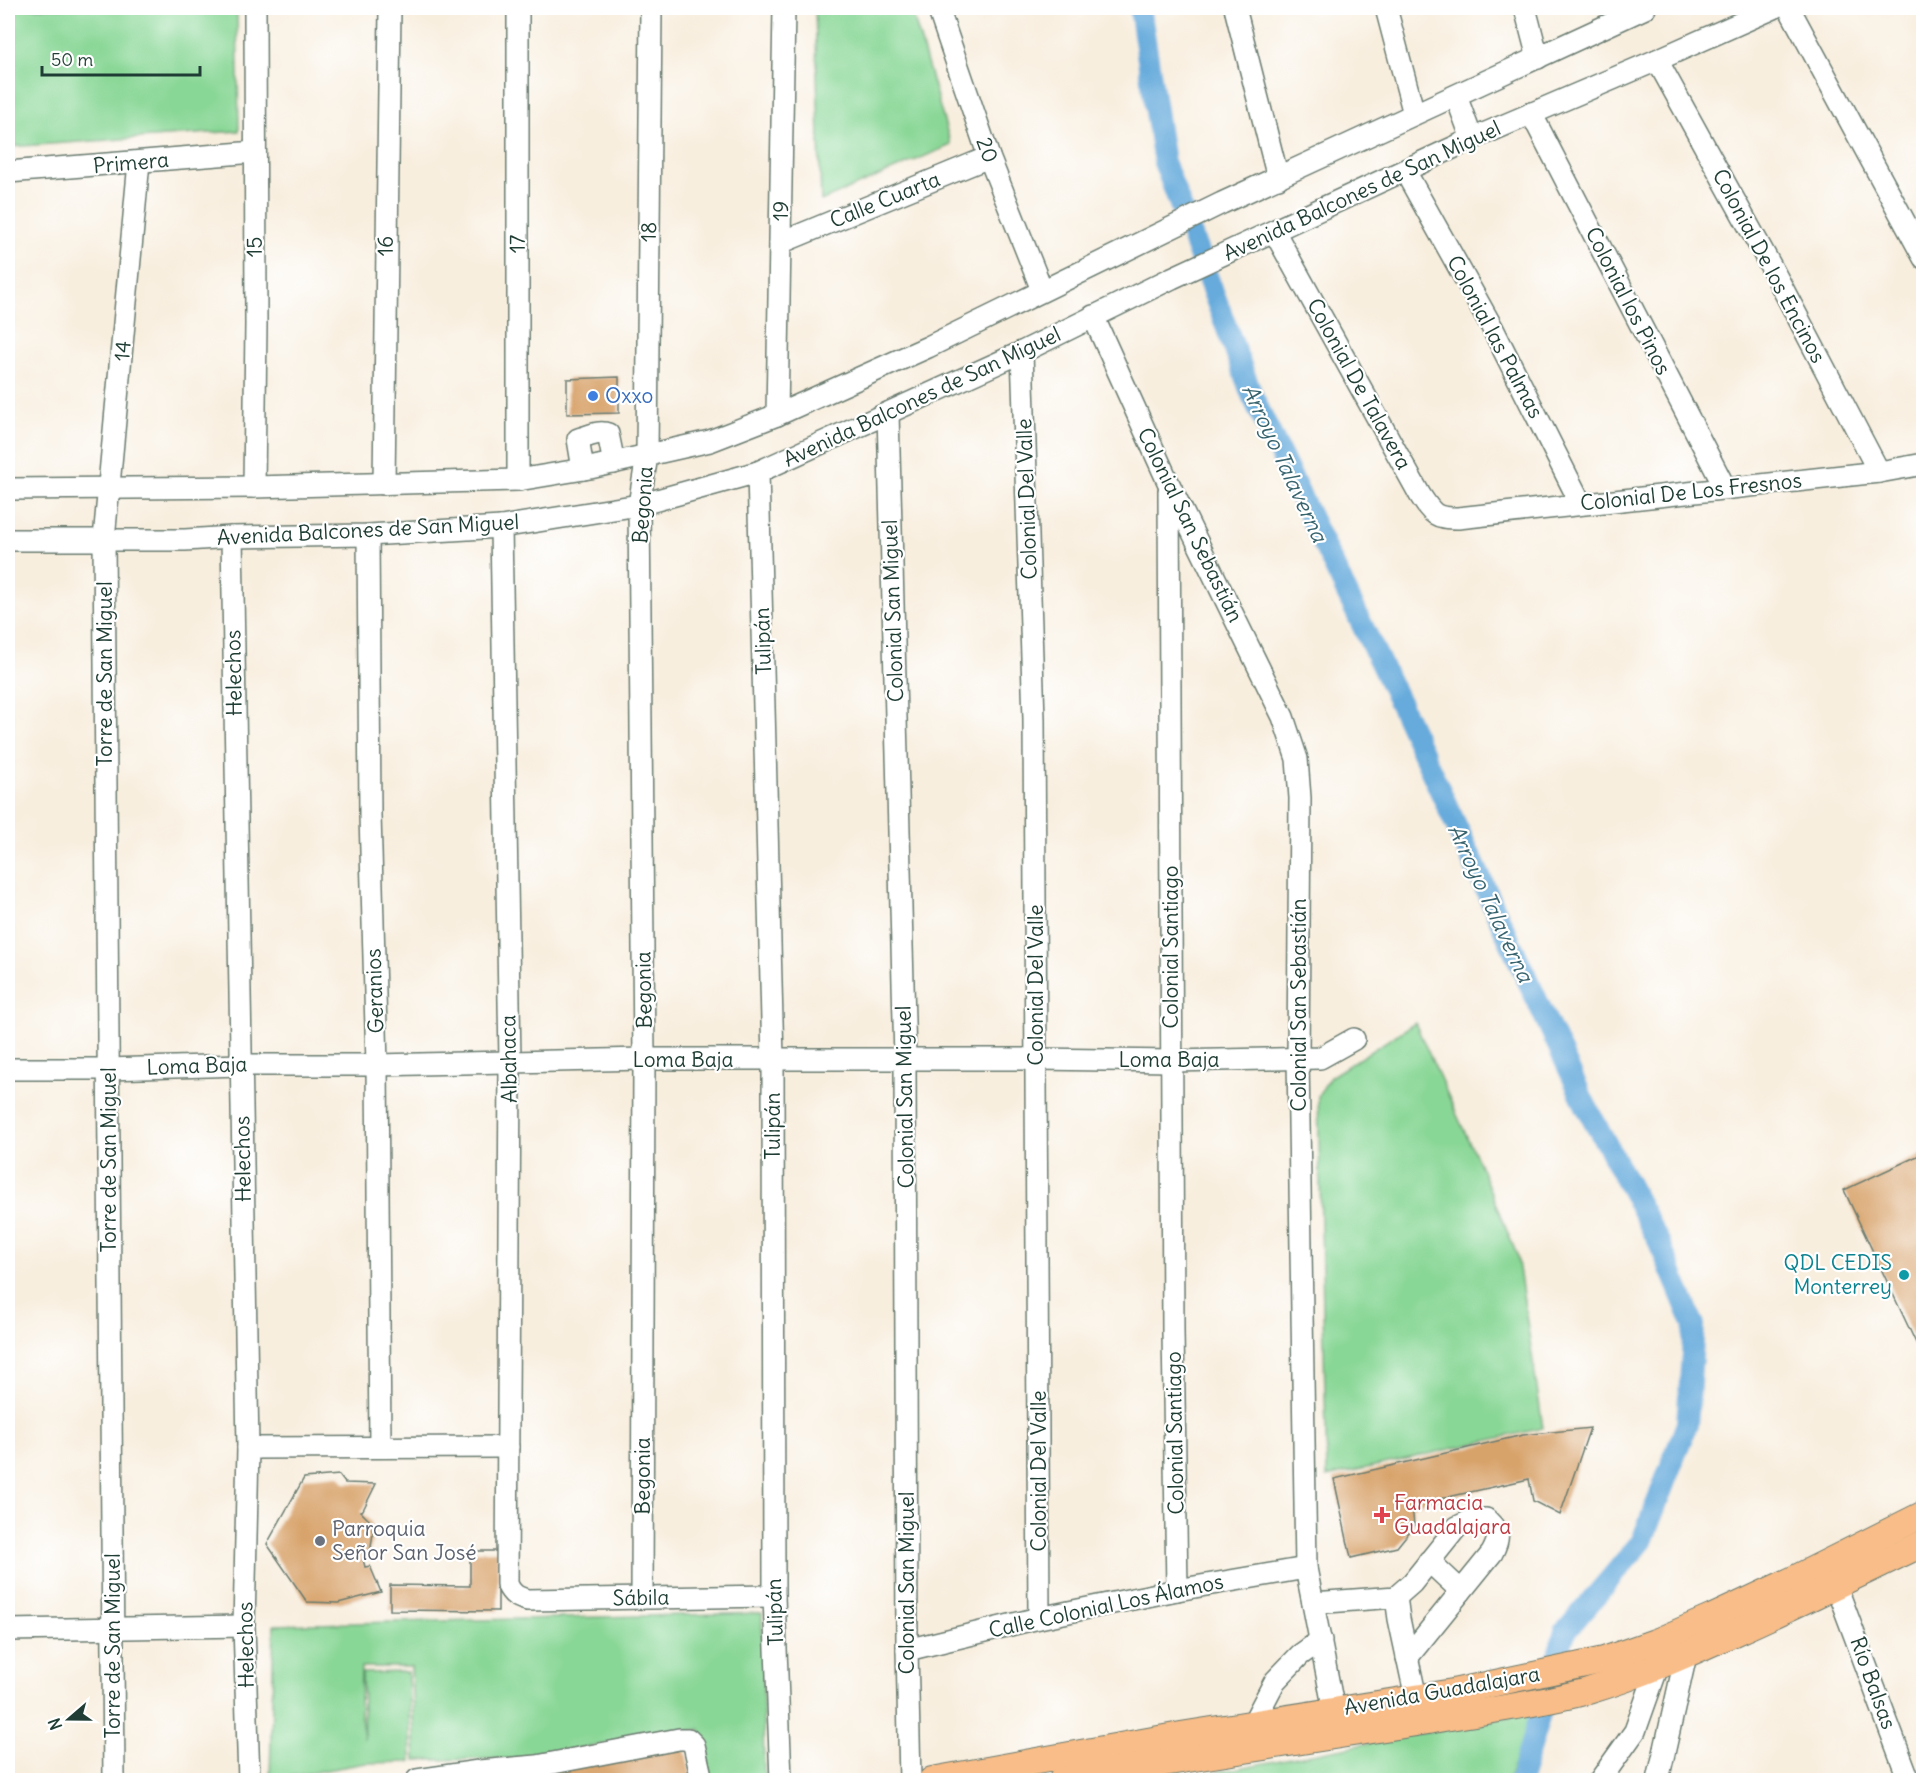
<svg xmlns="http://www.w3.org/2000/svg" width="1931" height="1788" viewBox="0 0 1931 1788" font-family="Delius,sans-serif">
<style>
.green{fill:#89d796;stroke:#548a65;stroke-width:1.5}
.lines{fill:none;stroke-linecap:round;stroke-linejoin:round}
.canal{stroke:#66abdc;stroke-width:22}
.building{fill:#d8a36a}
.minor-casing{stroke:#6b7b70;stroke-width:24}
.major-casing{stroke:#6b7b70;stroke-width:28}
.minor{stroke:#fff;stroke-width:21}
.major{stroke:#f8bd88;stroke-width:26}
.shop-dot{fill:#3f7fe0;stroke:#fff;stroke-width:2}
.culture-dot{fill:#0f9aa8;stroke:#fff;stroke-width:2}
.health-dot{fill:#e0444e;stroke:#fff;stroke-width:2}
.worship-dot{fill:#6b7280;stroke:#fff;stroke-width:2}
.labels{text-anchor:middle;stroke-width:4.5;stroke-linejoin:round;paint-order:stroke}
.street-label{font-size:21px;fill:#1f3d34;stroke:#fff}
.shop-label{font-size:21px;fill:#366cbe;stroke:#fff;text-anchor:start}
.culture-label{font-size:21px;fill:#0d838f;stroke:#fff;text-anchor:end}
.health-label{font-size:21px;fill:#be3a42;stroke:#fff;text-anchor:start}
.worship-label{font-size:21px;fill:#5b616d;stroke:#fff;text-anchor:start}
.water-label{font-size:22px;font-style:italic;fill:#38646f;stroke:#fff}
</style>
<rect width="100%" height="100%" fill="#fff"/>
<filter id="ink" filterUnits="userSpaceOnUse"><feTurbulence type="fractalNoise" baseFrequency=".0167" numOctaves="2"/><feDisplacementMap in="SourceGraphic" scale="12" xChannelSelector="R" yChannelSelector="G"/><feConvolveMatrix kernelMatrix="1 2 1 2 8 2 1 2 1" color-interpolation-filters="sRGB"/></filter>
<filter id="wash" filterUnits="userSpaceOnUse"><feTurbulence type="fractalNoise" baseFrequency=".008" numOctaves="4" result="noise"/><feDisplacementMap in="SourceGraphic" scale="24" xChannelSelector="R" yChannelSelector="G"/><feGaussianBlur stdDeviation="1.35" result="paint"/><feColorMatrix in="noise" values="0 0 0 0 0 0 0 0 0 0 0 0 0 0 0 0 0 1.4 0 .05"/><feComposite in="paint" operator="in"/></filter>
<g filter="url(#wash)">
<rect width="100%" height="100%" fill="#f8eede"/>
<g class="green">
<polygon points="8,8 237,8 239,131 8,147"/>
<polygon points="815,8 911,8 951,145 821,201"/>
<polygon points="1415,1023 1478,1161 1517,1255 1543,1428 1327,1477 1318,1096 1330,1077"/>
<polygon points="762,1613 764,1780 711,1780 700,1729 514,1759 415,1760 411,1667 361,1667 360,1711 364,1739 362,1673 408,1672 411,1762 366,1763 270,1780 274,1625"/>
<polygon points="1533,1712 1508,1780 1176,1780"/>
</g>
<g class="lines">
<polyline class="canal" points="1140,8 1164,162 1252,395 1400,704 1585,1104 1659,1242 1694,1326 1687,1424 1642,1541 1565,1632 1520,1780"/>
</g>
<g id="blocks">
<g class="building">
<polygon points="619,377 619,413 567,414 567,379"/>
<polygon points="1924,1153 1924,1360 1844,1190"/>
<polygon points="1590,1428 1560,1515 1533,1501 1529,1479 1412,1505 1414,1526 1397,1547 1351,1558 1334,1479 1523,1435"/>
<polygon points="339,1475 345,1483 376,1484 363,1510 360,1511 371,1522 373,1533 371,1547 368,1555 363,1559 365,1567 370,1566 381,1592 338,1603 307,1602 267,1544 304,1478"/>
<polygon points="470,1551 498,1551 498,1611 390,1610 390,1585 470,1586"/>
<polygon points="684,1744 692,1780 500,1780 525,1773"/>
</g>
</g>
</g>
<g filter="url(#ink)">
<use href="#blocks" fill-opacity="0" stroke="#6b7b70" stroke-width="1.5"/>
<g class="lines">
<defs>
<g id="minor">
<polyline points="518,8 518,480"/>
<polyline points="938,8 989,157 1042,290"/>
<polyline points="1235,8 1278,178"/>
<polyline points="1386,8 1414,114"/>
<polyline points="1525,8 1538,58"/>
<polyline points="1789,8 1924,258"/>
<polyline points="1657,60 1774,272 1879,472"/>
<polyline points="1456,96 1472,139"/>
<polyline points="1531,113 1725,488"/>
<polyline points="1405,171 1492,327 1581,504"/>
<polyline points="8,172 255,152"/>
<path d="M 1274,231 L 1420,495 C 1433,515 1435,518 1458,518 L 1879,472 L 1924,464"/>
<polyline points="780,243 989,157"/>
<polyline points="1093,316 1169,484 1283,717 1297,759 1300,798 1298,1058 1306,1568 1337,1726"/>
<polyline points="1022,352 1034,719 1039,1618"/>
<polyline points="888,413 905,1059 907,1650 910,1780"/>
<polyline points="777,415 784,8"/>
<path d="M 583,469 L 578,439 C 588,437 598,430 608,434 L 614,463"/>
<polyline points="758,472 773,1060 774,1596 781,1780"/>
<polyline points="384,484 390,8"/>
<polyline points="254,487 256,324 255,8"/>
<polyline points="8,489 254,487 518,480 590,468 710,441 777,415 928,347 1222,203 1645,8"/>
<polyline points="1169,491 1173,1331 1177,1590"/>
<path d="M 501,527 L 510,1061 L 507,1584 C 512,1595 517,1597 527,1600 L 774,1596"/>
<polyline points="368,535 370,815 377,1065 380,1447"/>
<polyline points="232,537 248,1448 244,1626 249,1780"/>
<polyline points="8,540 185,540 232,537 368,535 501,527 639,505 758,472 1022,352 1172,278 1472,139 1657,60 1774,8"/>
<polyline points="8,1069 108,1069 241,1065 377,1065 644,1059 1037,1059 1172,1061 1320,1058 1354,1039"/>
<polyline points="248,1448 508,1447"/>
<polyline points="1429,1561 1461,1591"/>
<polyline points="1836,1586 1909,1780"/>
<polyline points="1396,1597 1399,1619 1416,1698"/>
<polyline points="642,1598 644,1059 639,505 647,456 651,8"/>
<path d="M 1313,1603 L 1396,1597 L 1412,1583 L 1457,1527 L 1472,1520 L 1486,1519 C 1499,1532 1501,1536 1492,1553 L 1407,1658"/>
<polyline points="8,1630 244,1626"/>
<polyline points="907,1650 1039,1618 1177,1590 1306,1568"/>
<polyline points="1253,1723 1275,1681 1300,1655 1321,1640"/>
<polyline points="114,1780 104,539 139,162"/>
<polyline points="417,1780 479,1771 537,1766 679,1739 688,1739 694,1745 702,1780"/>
<polyline points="1600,1780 1635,1731 1658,1666"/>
<polyline points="1658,1780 1686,1655"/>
</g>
<g id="major">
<polyline points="932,1780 1181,1735 1453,1692 1604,1660 1658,1641 1713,1617 1790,1581 1924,1514"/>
<path d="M 1062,1780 C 1184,1758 1306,1741 1428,1721 C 1481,1711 1536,1705 1588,1691 C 1639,1676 1688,1654 1736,1632 C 1799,1604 1861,1573 1924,1543"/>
</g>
</defs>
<use href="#minor" class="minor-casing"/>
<use href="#major" class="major-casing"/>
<use href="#minor" class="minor"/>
<use href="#major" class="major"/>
</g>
</g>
<circle class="shop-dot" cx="593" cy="396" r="6"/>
<circle class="culture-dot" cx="1904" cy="1275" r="6"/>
<path class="health-dot" d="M1379 1506h6v6h6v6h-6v6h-6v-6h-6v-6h6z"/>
<circle class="worship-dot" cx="320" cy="1541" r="6"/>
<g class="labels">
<g class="street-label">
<text transform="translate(987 150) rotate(70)" y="7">20</text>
<text transform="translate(131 163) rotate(-5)" y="7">Primera</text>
<text transform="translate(1362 191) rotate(-25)" y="7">Avenida Balcones de San Miguel</text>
<text transform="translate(885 200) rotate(-22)" y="7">Calle Cuarta</text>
<text transform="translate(781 211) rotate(-89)" y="7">19</text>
<text transform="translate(649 232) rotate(-89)" y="7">18</text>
<text transform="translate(518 244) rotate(-90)" y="7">17</text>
<text transform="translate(386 246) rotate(-90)" y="7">16</text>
<text transform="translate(255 247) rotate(-90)" y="7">15</text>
<text transform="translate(1769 266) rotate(62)" y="7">Colonial De los Encinos</text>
<text transform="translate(1628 301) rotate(63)" y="7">Colonial los Pinos</text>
<text transform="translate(1495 337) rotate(62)" y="7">Colonial las Palmas</text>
<text transform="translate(123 351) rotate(-85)" y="7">14</text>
<text transform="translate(1359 384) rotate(61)" y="7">Colonial De Talavera</text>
<text transform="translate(922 397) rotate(-25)" y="7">Avenida Balcones de San Miguel</text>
<text transform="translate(1691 492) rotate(-6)" y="7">Colonial De Los Fresnos</text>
<text transform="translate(1027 499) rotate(-92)" y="7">Colonial Del Valle</text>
<text transform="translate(643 505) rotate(-86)" y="7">Begonia</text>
<text transform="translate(1190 525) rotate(64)" y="7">Colonial San Sebastián</text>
<text transform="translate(368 530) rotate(-3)" y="7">Avenida Balcones de San Miguel</text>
<text transform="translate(893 611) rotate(-92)" y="7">Colonial San Miguel</text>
<text transform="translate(763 641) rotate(-92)" y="7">Tulipán</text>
<text transform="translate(234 673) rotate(-91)" y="7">Helechos</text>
<text transform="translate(105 674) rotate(-90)" y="7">Torre de San Miguel</text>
<text transform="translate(1171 947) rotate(-90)" y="7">Colonial Santiago</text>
<text transform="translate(1036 985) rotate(-90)" y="7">Colonial Del Valle</text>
<text transform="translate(644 990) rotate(-91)" y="7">Begonia</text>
<text transform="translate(375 991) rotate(-92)" y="7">Geranios</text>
<text transform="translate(1299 1005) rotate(-90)" y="7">Colonial San Sebastián</text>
<text transform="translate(509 1059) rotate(-91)" y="7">Albahaca</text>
<text x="683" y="1067">Loma Baja</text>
<text x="1169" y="1067">Loma Baja</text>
<text transform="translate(197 1066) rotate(-2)" y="7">Loma Baja</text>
<text transform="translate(905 1097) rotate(-91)" y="7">Colonial San Miguel</text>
<text transform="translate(773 1126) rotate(-90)" y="7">Tulipán</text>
<text transform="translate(243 1159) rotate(-91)" y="7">Helechos</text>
<text transform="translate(109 1160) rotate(-90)" y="7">Torre de San Miguel</text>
<text transform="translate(1175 1433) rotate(-91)" y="7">Colonial Santiago</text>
<text transform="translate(1039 1471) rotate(-90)" y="7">Colonial Del Valle</text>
<text transform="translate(643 1476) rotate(-90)" y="7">Begonia</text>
<text transform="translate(907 1583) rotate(-90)" y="7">Colonial San Miguel</text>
<text transform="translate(641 1598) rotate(-1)" y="7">Sábila</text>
<text transform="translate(1106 1606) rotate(-12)" y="7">Calle Colonial Los Álamos</text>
<text transform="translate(775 1612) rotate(-92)" y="7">Tulipán</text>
<text transform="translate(246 1645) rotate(-91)" y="7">Helechos</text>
<text transform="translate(113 1646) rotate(-90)" y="7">Torre de San Miguel</text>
<text transform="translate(1873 1683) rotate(70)" y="7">Río Balsas</text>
<text transform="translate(1442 1691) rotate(-10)" y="7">Avenida Guadalajara</text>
</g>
<g class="shop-label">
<text x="605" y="403">Oxxo</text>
</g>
<g class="culture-label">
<text x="1892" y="1270">QDL CEDIS<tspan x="1892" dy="24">Monterrey</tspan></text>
</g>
<g class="health-label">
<text x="1394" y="1510">Farmacia<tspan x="1394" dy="24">Guadalajara</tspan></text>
</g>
<g class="worship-label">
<text x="332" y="1536">Parroquia<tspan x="332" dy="24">Señor San José</tspan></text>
</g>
<g class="water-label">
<text transform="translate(1285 463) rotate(65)" y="8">Arroyo Talaverna</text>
<text transform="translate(1491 903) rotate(65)" y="8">Arroyo Talaverna</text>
</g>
</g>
<rect width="1931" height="1788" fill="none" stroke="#fff" stroke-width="30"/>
<g transform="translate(69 1719) rotate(250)" stroke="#ffffff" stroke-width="4.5" paint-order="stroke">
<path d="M0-4.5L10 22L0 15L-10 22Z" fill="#1f3d34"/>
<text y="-9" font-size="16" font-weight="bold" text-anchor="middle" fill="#1f3d34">N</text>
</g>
<path d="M42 66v9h158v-9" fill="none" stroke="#1f3d34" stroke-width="3"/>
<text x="51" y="66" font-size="18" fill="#1f3d34" stroke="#ffffff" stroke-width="4.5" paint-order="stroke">50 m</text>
</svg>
